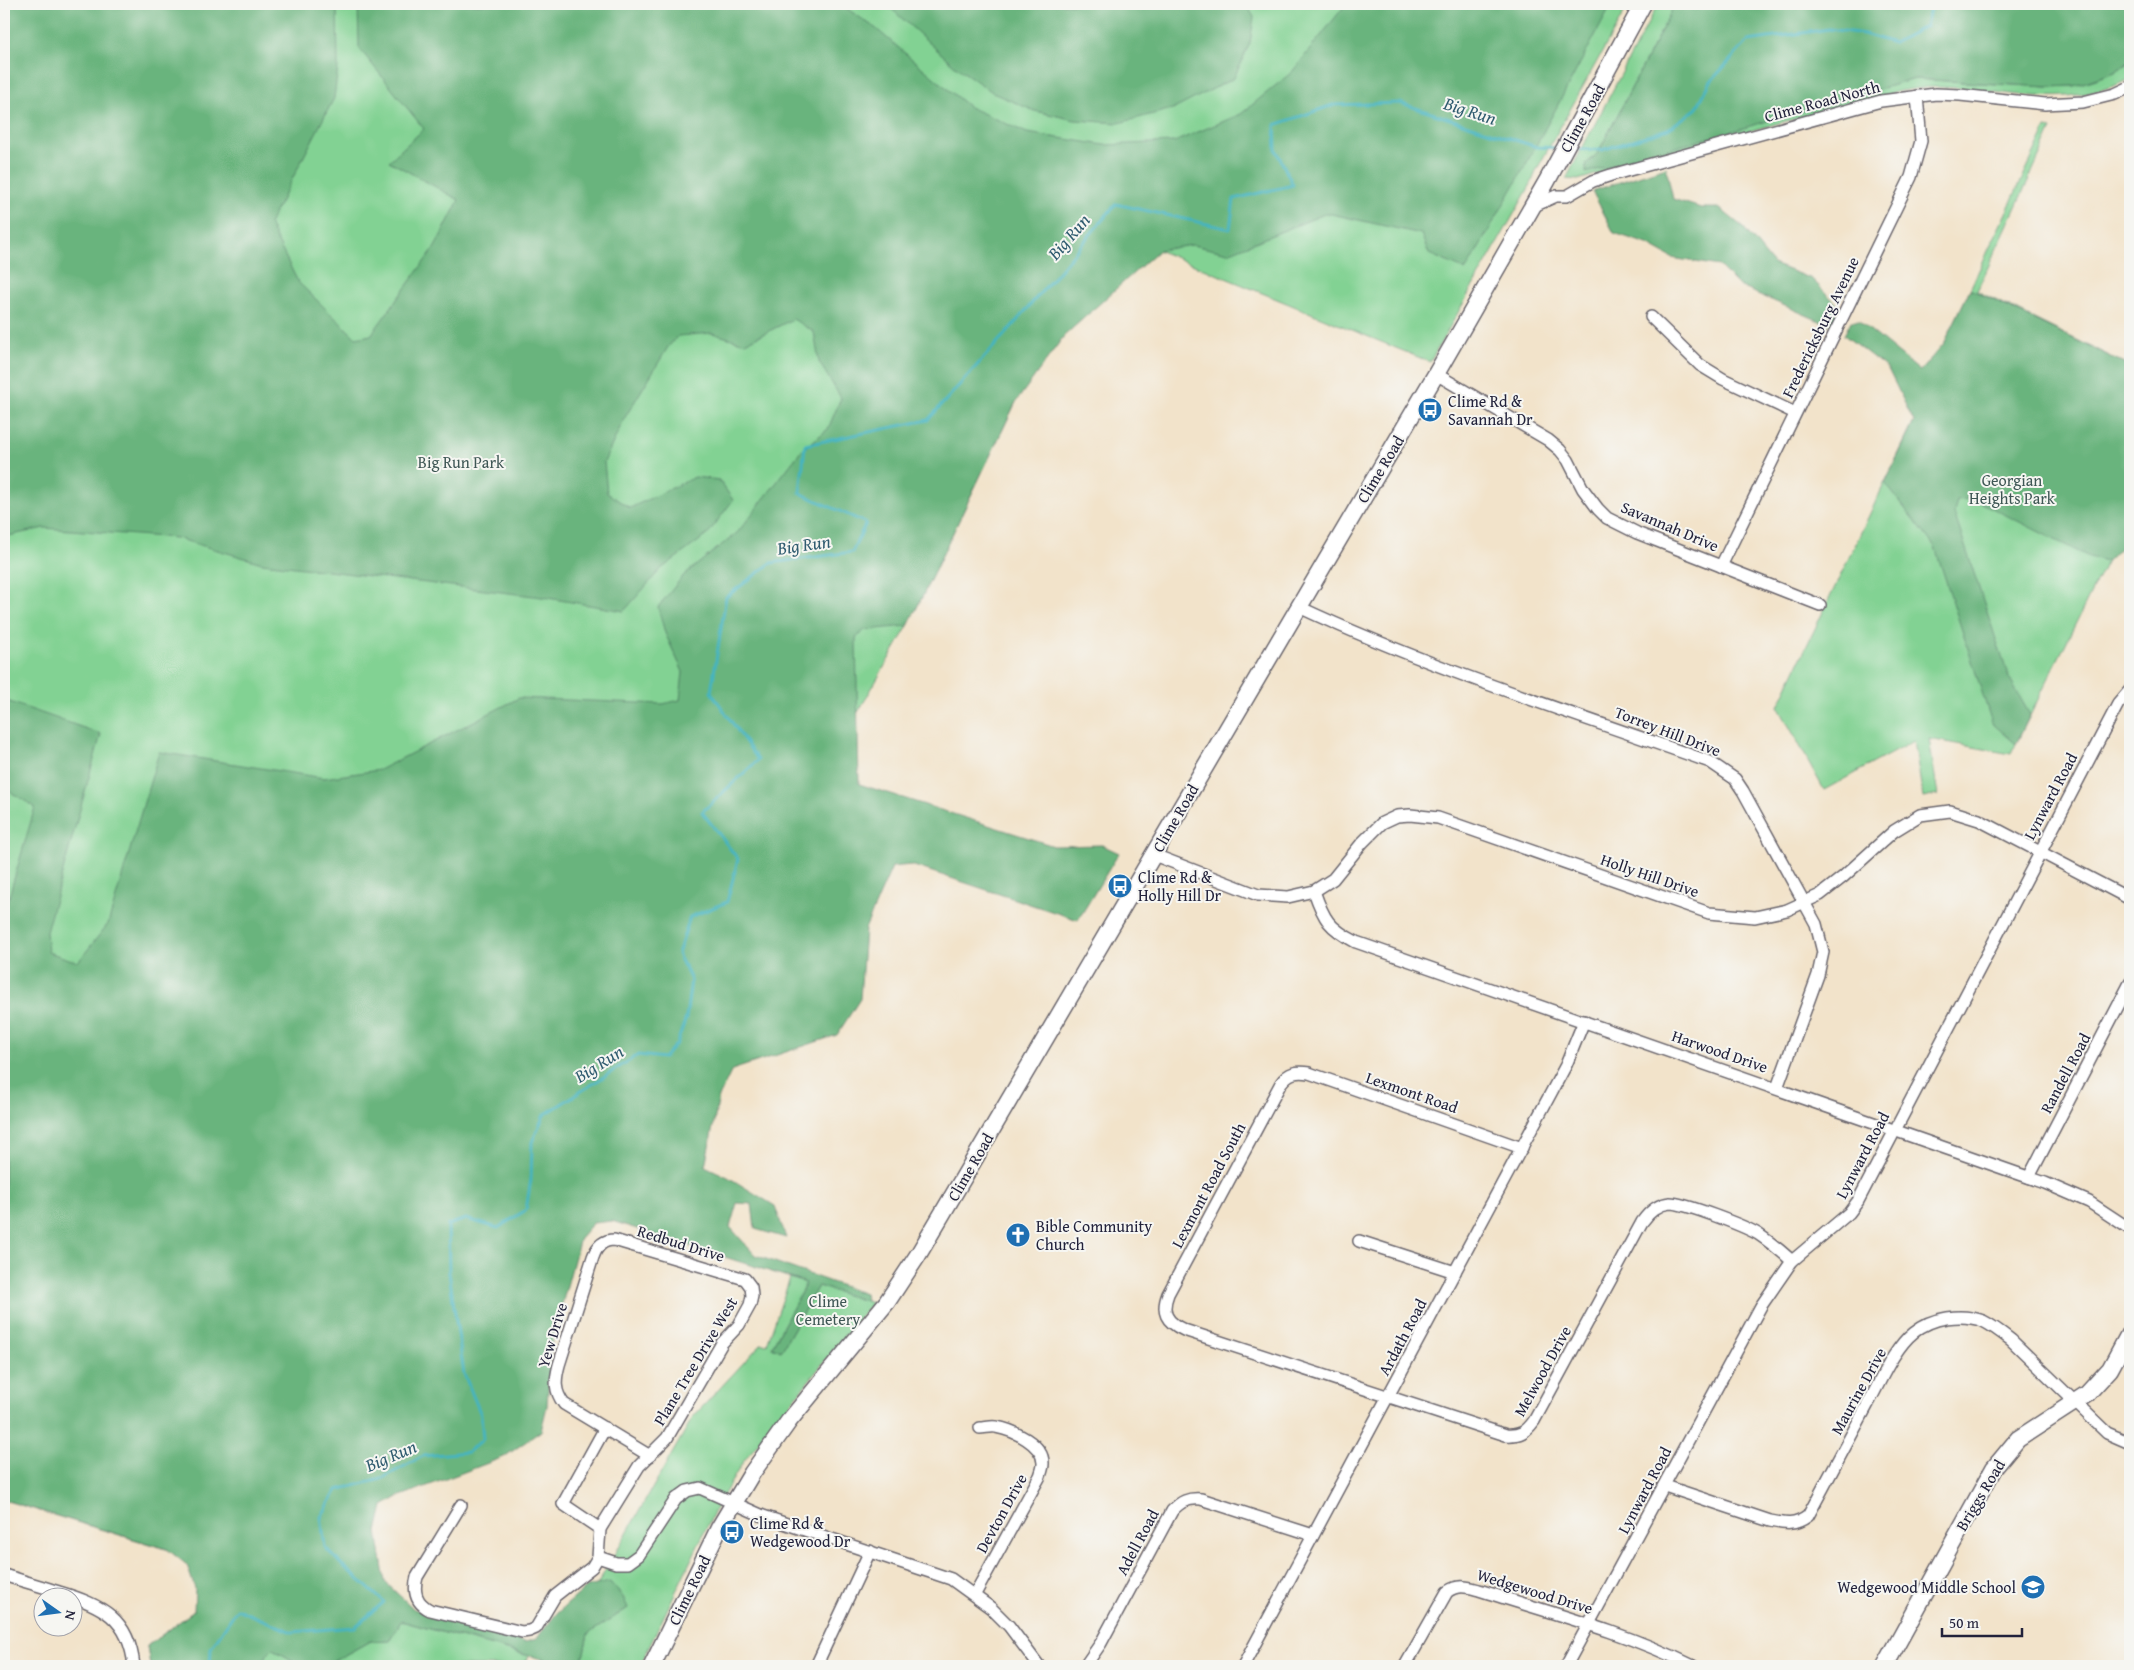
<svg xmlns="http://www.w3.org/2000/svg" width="2134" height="1670" viewBox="0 0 2134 1670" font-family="'Gentium Book Plus',serif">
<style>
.green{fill:#82d293;stroke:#527a67}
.forest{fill:#69b47d;stroke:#466b5c}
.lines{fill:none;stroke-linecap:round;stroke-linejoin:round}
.stream{stroke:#45b4c0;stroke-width:3}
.street-casing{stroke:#6b666d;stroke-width:14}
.secondary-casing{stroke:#6b666d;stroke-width:19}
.street{stroke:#fff;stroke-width:11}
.secondary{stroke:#fff;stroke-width:16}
.labels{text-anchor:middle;stroke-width:4;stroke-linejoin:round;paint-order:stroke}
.street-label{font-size:16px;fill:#22223b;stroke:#f6f6f2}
.poi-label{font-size:16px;fill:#22223b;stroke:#f6f6f2;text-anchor:start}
.park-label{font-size:16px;fill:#3f5755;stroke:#f6f6f2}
.water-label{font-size:18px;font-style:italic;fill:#305c70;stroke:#f6f6f2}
</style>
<rect width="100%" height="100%" fill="#f6f6f2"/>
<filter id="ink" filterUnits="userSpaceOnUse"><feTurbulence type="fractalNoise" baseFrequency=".02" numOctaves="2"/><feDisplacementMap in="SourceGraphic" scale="10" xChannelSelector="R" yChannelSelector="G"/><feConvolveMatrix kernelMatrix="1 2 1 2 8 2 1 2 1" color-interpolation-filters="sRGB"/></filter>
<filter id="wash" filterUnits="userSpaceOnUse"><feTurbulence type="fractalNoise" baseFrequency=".0096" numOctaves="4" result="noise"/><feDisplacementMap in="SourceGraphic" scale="20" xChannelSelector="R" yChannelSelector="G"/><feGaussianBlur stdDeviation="1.12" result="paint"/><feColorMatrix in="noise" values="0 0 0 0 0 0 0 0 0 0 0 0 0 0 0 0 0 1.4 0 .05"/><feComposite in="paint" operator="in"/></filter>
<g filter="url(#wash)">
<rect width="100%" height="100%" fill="#f2e3ca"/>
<g class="green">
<polygon points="4,4 1629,4 1537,169 1531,184 1430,362 1082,219 1016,402 908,626 796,819 426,1162 293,1579 150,1666 147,1646 245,1573 4,1500 4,788 35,806 4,707"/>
<path d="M 1658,4 L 1675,4 L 1598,153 L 1586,164 L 1915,79 L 2047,87 L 2074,86 L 2115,72 L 2130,61 L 2130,79 C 2061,112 2009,89 1938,87 C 1926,87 1913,89 1900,91 L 1674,151 L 1578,180 L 1566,179 Z"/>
<polygon points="2046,128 2052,129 1977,291 2130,366 2130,514 2011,754 1929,739 1938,795 1923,798 1914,741 1824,790 1778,706 1950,346 1945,342"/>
<polygon points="790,1278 806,1283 772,1347 781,1351 818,1286 872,1303 743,1462 716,1508 640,1666 581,1666 588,1634 628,1608 610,1583 597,1585 693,1417 761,1344 767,1344"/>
<polygon points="401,1621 529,1656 524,1666 325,1666 370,1641 390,1640"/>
<polygon points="273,1649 302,1666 263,1666 265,1657"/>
</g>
<g class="forest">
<polygon points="4,4 337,4 338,67 334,98 269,224 298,282 356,338 371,335 435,247 459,200 389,161 424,129 359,48 358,4 840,4 874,27 969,107 1027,133 1104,145 1174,142 1241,114 1292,72 1346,4 1612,4 1518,179 1466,270 1429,254 1421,234 1327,213 1228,253 1193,245 1159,250 1064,336 1016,402 908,626 865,630 856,638 859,784 1054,846 1102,845 1119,853 1078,920 911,865 892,867 865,929 860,999 837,1035 732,1070 719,1097 705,1166 728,1177 775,1206 786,1238 755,1229 752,1204 737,1203 730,1227 755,1255 865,1294 866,1301 818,1286 781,1351 772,1347 806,1283 612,1221 593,1223 580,1238 551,1345 547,1406 541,1431 504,1457 398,1497 383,1506 377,1532 385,1582 414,1609 525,1642 536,1639 557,1613 587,1587 610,1582 623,1597 628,1608 588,1634 581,1666 567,1666 401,1621 390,1640 370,1641 325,1666 302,1666 273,1649 265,1657 263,1666 150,1666 147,1646 194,1611 195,1589 187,1565 167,1549 4,1500 4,914 35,807 4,788 4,700 101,734 46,932 48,952 78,962 108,924 159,752 324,778 379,770 519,698 663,704 680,700 683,672 665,633 658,607 684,575 738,532 801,451 828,429 841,398 819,362 814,332 793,319 745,343 712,333 678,336 668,347 624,419 604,462 607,493 630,508 695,477 719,480 733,500 707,535 661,569 624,611 542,597 262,563 176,538 44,528 4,537"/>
<polygon points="886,4 1246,4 1254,17 1250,43 1234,78 1176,108 1119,123 1075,120 1035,111 995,94 955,66"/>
<polygon points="1675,4 2130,4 2130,61 2115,72 2074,86 2047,87 1915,79 1586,173 1586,165 1598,153"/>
<polygon points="1666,167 1673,199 1701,208 1719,208 1743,227 1773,264 1812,279 1838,305 1836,318 1829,325 1739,286 1719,266 1672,258 1647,244 1614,233 1592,191"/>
<polygon points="1970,289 2130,366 2130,537 2107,561 2089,557 1974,499 1957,500 1954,513 2009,678 2030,715 2016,744 1992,723 1935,547 1885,483 1914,422 1888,369 1844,335 1851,321 1859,321 1920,371 1945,342"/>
</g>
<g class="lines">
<g class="stream">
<polyline points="1570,149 1602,150 1668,129 1696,109 1711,81 1748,41 1829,29 1864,34 1894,43 1926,26 1931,4"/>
<polyline points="210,1666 211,1648 237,1609 292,1632 355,1627 384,1602 340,1563 325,1547 321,1517 337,1490 381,1479 423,1456 468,1452 483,1439 481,1415 464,1374 449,1273 448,1225 466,1219 498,1228 526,1210 531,1179 532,1142 544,1115 638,1055 664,1058 677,1043 686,1018 691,980 678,954 690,917 727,902 738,859 702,812 758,760 711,692 726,597 771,563 852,552 866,523 800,493 805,445 928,420 1015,323 1116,204 1230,229 1234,199 1293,185 1276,150 1275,125 1333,105 1400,103 1537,147 1559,148"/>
</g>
</g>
</g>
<g filter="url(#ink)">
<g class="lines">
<defs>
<g id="street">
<polyline points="1532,207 1556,196 1567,196 1593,181 1611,175 1881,101 1936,94 1960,95 2045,104 2083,102 2115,94 2130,87"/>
<polyline points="1651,317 1700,365 1723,379 1795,413"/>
<polyline points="1436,374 1548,440 1560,450 1568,460 1583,489 1598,509 1607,518 1637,533 1820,605"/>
<polyline points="1721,566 1911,177 1921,141 1917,96"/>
<path d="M 1299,607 C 1431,669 1573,713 1710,762 L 1735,779 L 1743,791 L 1816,924 L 1823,952 L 1818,975 L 1777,1088"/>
<polyline points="1154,855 1258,895 1288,897 1314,891 1333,879 1362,843 1382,823 1397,816 1410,815 1438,818 1709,913 1755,917 1787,910 1820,895 1843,877 1894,831 1920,815 1950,811 1979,820 2130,899"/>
<path d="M 1314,891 C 1324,920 1329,928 1356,942 L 2045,1183 L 2089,1202 L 2130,1229"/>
<path d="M 1522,1148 L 1309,1073 C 1297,1071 1289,1072 1281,1083 L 1168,1294 C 1161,1312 1166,1322 1184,1330 L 1506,1435 C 1520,1436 1526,1432 1534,1421 L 1642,1222 C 1649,1212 1657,1204 1670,1203 C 1685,1203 1744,1226 1758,1234 C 1770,1242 1781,1251 1792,1261"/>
<polyline points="2029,1177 2130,983"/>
<polyline points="1359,1241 1455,1272"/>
<path d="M 1665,1486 L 1770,1521 C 1785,1524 1795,1526 1808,1516 C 1828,1478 1849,1440 1869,1402 C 1881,1380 1894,1348 1914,1332 C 1932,1317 1962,1313 1983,1321 C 1993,1326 2002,1333 2011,1340 L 2107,1433 L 2130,1443"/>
<path d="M 461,1505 L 417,1577 C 413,1592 416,1603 430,1610 L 522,1632 L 529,1631 L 536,1628 L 555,1596 L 592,1567 L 598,1557 L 600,1529 L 639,1466 L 667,1438 L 722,1343 L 739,1325 L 750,1305 L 752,1296 L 751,1287 L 745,1279 L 614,1240 C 603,1240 597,1246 593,1257 L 559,1365 C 555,1380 554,1391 564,1404 L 650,1456"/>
<polyline points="600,1529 563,1504 605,1428"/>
<polyline points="598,1557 616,1563 628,1563 639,1555 676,1499 687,1491 700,1488 763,1516 951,1579 991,1608 1009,1626 1039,1666"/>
<path d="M 4,1575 C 22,1581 41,1586 59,1592 C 102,1605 129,1618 134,1666"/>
<path d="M 975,1594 L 1040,1476 C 1041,1473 1043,1468 1043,1464 C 1044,1444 1013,1430 996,1427 C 991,1426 985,1428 980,1428"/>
<polyline points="816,1666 870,1551"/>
<path d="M 1085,1666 L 1101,1643 L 1172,1511 C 1181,1501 1188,1498 1201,1499 L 1313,1535"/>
<polyline points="1243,1666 1566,1065 1584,1021"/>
<path d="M 1405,1666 L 1447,1592 C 1458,1584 1467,1587 1479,1590 C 1551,1613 1625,1632 1693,1666"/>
<polyline points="1566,1666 1761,1306 1792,1261 1849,1213 1858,1201 2118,704 2130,690"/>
</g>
<g id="secondary">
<polyline points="652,1666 719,1528 752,1473 789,1421 887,1302 918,1255 1436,374 1547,181 1643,4"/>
<polyline points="1885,1666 1994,1468 2018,1439 2087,1394 2110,1369 2130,1332"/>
</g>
</defs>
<use href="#street" class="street-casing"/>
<use href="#secondary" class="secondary-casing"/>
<use href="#street" class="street"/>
<use href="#secondary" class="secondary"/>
</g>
</g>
<defs>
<symbol id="bus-disc" viewBox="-11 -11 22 22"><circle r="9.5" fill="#1f6fb2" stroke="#f6f6f2"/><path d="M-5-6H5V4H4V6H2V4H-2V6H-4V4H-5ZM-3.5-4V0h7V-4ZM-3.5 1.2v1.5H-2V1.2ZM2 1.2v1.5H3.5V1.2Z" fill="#fff"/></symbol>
<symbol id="church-disc" viewBox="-11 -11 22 22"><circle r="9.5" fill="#1f6fb2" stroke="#f6f6f2"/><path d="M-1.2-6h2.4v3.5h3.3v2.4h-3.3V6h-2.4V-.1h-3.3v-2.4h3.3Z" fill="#fff"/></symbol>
<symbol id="school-disc" viewBox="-11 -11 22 22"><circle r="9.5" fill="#1f6fb2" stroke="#f6f6f2"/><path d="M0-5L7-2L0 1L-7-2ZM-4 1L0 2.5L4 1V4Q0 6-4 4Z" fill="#fff"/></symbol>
</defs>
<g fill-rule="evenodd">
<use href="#bus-disc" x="1416" y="396" width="28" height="28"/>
<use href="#bus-disc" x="1106" y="872" width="28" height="28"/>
<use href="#church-disc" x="1004" y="1221" width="28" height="28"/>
<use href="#bus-disc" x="718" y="1518" width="28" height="28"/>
<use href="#school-disc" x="2019" y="1573" width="28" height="28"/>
</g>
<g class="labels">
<g class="street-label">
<text transform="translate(1822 101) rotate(-15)" y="6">Clime Road North</text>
<text transform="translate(1582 118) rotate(-61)" y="6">Clime Road</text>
<text transform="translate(1820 327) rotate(-64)" y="6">Fredericksburg Avenue</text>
<text transform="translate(1380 469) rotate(-59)" y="6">Clime Road</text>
<text transform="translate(1670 526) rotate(23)" y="6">Savannah Drive</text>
<text transform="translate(1668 731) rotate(21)" y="6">Torrey Hill Drive</text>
<text transform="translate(2050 796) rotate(-62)" y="6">Lynward Road</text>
<text transform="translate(1175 818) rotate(-60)" y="6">Clime Road</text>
<text transform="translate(1650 875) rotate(19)" y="6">Holly Hill Drive</text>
<text transform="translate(1720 1051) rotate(19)" y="6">Harwood Drive</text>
<text transform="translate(2065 1073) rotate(-62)" y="6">Randell Road</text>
<text transform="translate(1412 1092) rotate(19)" y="6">Lexmont Road</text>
<text transform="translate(1862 1155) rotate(-62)" y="6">Lynward Road</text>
<text transform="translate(970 1167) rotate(-60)" y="6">Clime Road</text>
<text transform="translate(1208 1185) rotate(-62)" y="6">Lexmont Road South</text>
<text transform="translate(681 1243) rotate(17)" y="6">Redbud Drive</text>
<text transform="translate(552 1335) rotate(-73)" y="6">Yew Drive</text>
<text transform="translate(1402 1337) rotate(-62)" y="6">Ardath Road</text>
<text transform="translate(695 1361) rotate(-59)" y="6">Plane Tree Drive West</text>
<text transform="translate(1542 1371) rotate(-61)" y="6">Melwood Drive</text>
<text transform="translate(1858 1391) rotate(-61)" y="6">Maurine Drive</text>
<text transform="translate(1644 1490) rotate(-62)" y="6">Lynward Road</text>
<text transform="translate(1980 1495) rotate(-59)" y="6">Briggs Road</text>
<text transform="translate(1001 1513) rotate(-61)" y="6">Devton Drive</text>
<text transform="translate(1137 1542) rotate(-62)" y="6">Adell Road</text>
<text transform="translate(689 1590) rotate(-64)" y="6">Clime Road</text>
<text transform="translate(1535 1591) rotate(17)" y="6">Wedgewood Drive</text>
</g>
<g class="poi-label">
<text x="1448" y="407">Clime Rd &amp;<tspan x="1448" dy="18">Savannah Dr</tspan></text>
<text x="1138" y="883">Clime Rd &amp;<tspan x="1138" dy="18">Holly Hill Dr</tspan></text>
<text x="1036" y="1232">Bible Community<tspan x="1036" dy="18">Church</tspan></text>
<text x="750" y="1529">Clime Rd &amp;<tspan x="750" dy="18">Wedgewood Dr</tspan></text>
<text x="2016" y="1593" text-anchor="end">Wedgewood Middle School</text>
</g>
<g class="park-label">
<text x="461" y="468">Big Run Park</text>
<text x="2012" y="486">Georgian<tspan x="2012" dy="18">Heights Park</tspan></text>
<text x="828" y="1307">Clime<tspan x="828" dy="18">Cemetery</tspan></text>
</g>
<g class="water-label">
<text transform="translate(1470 111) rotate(18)" y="6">Big Run</text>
<text transform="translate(1069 237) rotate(-49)" y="6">Big Run</text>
<text transform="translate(804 545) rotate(-8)" y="6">Big Run</text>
<text transform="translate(599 1064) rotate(-32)" y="6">Big Run</text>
<text transform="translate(391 1456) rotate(-23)" y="6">Big Run</text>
</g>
</g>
<rect width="2134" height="1670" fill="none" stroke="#f6f6f2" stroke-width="20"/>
<g transform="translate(58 1612) rotate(104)"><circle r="24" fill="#f6f6f2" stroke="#a1a1a9"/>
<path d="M0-4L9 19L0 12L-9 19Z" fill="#1f6fb2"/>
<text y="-8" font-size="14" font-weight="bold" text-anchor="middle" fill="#22223b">N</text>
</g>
<path d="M1942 1628v8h80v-8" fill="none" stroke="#22223b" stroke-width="2.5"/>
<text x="1949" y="1628" font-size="15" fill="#22223b" stroke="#f6f6f2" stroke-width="4" paint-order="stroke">50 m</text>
</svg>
